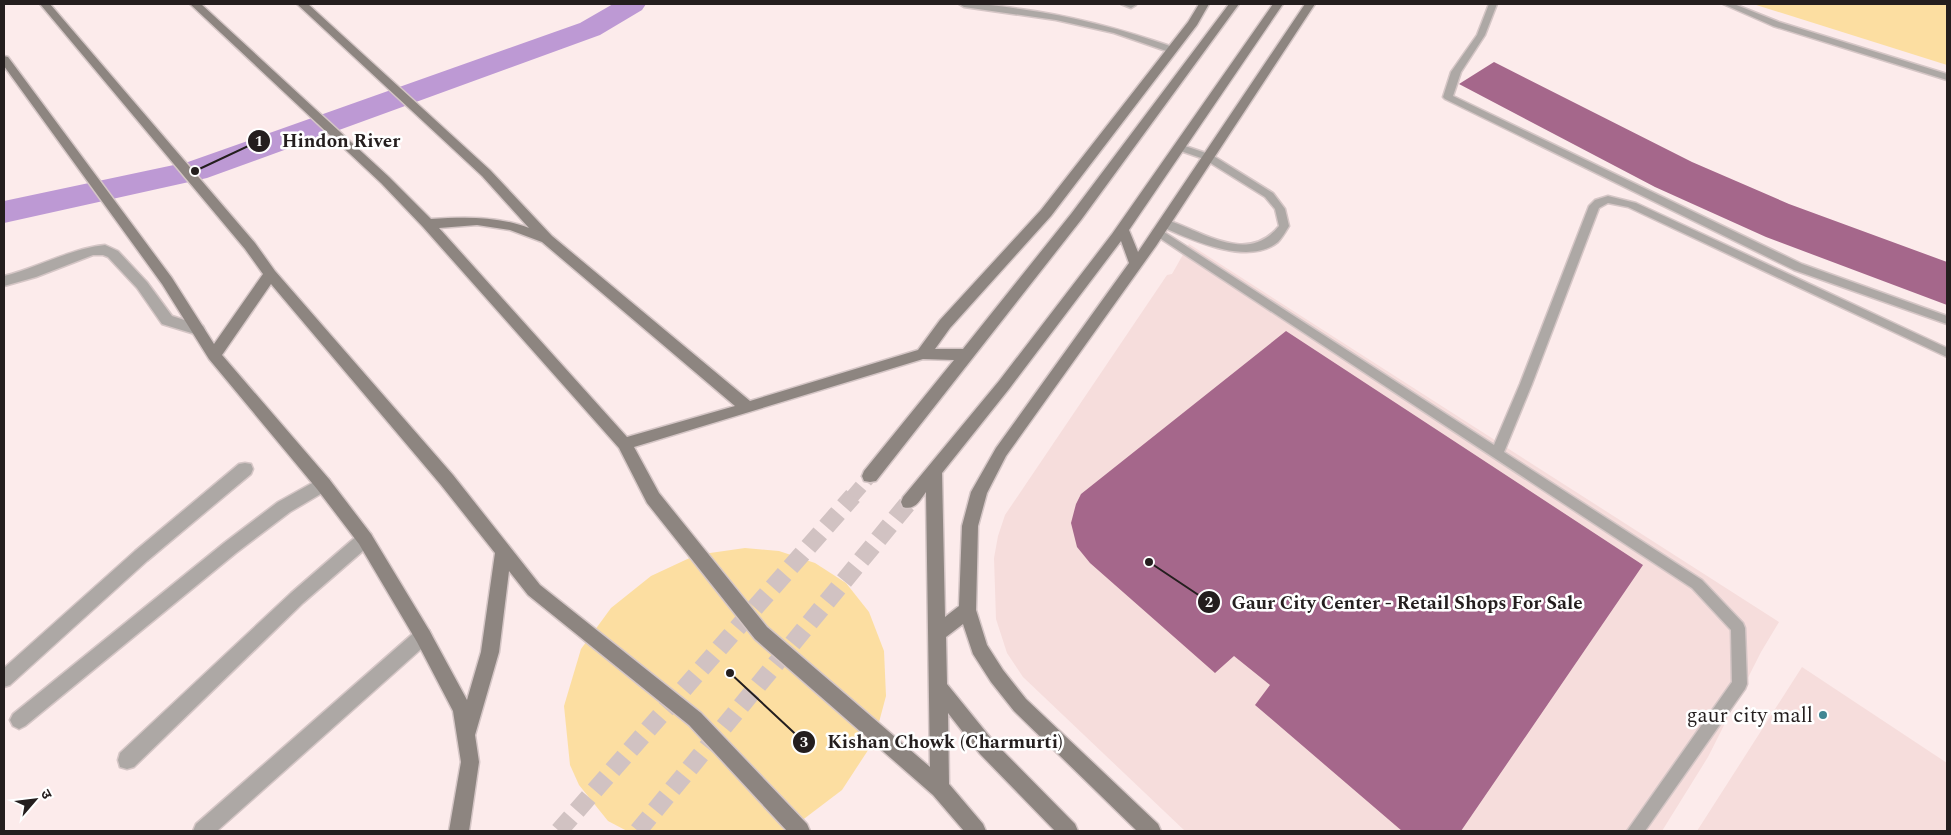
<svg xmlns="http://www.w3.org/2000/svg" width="1951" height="835" viewBox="0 0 1951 835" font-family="Spectral,'Noto Sans Devanagari',serif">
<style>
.built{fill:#f6dddc}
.green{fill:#fcdea1}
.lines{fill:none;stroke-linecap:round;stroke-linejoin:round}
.river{fill:#bd99d4;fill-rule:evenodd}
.building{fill:#a5678b}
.secondary-tunnel-far1{stroke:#d1c2c2;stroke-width:14;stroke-dasharray:14 7;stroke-linecap:butt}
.secondary-tunnel{stroke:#d1c2c2;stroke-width:18;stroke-dasharray:18 9;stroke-linecap:butt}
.lane-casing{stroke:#d5c6c6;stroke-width:3}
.street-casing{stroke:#d5c6c6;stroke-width:3}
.secondary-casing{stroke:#d5c6c6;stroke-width:3}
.lane{fill:#ada8a5;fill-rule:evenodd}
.street{fill:#ada8a5;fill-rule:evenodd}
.secondary{fill:#8d8580;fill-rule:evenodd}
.poi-dot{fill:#418693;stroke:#fff;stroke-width:2}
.labels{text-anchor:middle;stroke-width:5;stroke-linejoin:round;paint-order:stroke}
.near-poi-label{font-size:21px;fill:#241e1e;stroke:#fff;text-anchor:end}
.leader{fill:none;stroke:#241e1e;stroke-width:2}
.callout-dot{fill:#241e1e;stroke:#fff;stroke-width:2}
.mark-label{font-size:15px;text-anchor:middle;font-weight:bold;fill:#fff}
.callout-label{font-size:19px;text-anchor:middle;font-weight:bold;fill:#241e1e;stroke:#fff;stroke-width:5;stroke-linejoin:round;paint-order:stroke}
</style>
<rect width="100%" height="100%" fill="#fcebeb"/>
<g class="built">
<polygon points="1189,244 1779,622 1761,652 1708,757 1662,831 1185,831 1023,677 1007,653 996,619 994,558 998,536 1005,515 1167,275 1172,274"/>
<polygon points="1802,667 1947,763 1947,831 1697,831"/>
</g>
<g class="green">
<polygon points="1753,4 1947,4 1947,65"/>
<polygon points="745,548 779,551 815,563 846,583 869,612 884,651 886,696 874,741 842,790 788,831 627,831 608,821 579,785 570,765 564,706 581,649 611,608 651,576 696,555"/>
</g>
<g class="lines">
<polygon class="river" points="613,4 646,4 642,10 600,35 207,178 4,223 4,201 188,162 580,23"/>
</g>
<g class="building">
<polygon points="1494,62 1692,162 1789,204 1947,262 1947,305 1766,237 1655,187 1459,84"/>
<polygon points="1286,331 1643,565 1461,831 1402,831 1255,705 1270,685 1234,656 1215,673 1090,563 1077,547 1071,523 1076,504 1081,494"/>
</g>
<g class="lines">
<polyline class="secondary-tunnel-far1" points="852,497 870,476"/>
<g class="secondary-tunnel">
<polyline points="559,831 853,496"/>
<polyline points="638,831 909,502"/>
</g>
<defs>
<g id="lane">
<polygon points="1489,4 1497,4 1485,35 1461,72 1453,96 1802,264 1947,316 1947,324 1794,270 1445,99 1443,97 1451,72 1477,35"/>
<polygon points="1723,4 1734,4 1779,22 1947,74 1947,80 1773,26"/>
<path d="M 1179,144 L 1212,155 L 1273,193 L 1285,209 L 1289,226 C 1286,231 1282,238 1278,242 C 1248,267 1190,239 1160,226 L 1159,223 L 1160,220 L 1164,219 C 1201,230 1247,266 1279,226 L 1275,209 L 1265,197 L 1204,159 L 1175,149 L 1174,147 Z"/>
<polygon points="1608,196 1636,203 1947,348 1947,357 1628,207 1608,203 1599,208 1532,384 1504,452 1702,580 1743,623 1745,628 1747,684 1745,689 1645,831 1627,831 1732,682 1731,630 1692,588 1152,233 1153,230 1161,230 1494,445 1520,384 1589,206 1595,200"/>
</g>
<g id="street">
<path d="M 959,4 C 979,3 999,6 1020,9 C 1074,16 1124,30 1176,48 L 1177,50 L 1172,53 L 1114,33 L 1056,20 L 964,7 Z"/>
<polygon points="1121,4 1135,4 1136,5 1131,8"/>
<path d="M 105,245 L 118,251 L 147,282 L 172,316 L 203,326 L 205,330 L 203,334 L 198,335 L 162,324 L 137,288 L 108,257 L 103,255 L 93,255 L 36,277 L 4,286 L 4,276 C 37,268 72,248 105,245 Z"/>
<polygon points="245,463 251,464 253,469 251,474 147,561 10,685 4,687 4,668 135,551 239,464"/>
<polygon points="323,477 329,479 331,484 329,489 290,512 236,553 25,726 19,729 13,726 10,720 13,714 224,543 278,502"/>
<polygon points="365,532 371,534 373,539 371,544 303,603 134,767 127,769 120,767 118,760 120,753 291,593 359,534"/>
<polygon points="423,628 429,630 432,636 429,642 217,831 193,831 196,824 417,630"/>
</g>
<g id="secondary">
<path d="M 40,4 L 50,4 L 255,243 L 275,271 L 453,475 L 540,585 L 701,713 L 807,824 L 810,831 L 787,831 L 689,725 L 528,595 L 509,571 L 499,652 L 475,735 L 479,762 L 469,831 L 449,831 L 461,762 L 453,711 L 417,642 L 359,544 L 317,489 L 209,359 L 162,284 L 4,66 L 4,56 L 8,57 L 172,278 L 214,344 L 263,274 L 245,249 ZM 271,284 L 441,485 L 495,553 L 481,652 L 467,700 L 429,630 L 371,534 L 329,479 L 222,355 Z"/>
<path d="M 190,4 L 201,4 L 389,177 L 431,219 C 465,217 497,216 529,228 L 482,176 L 297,4 L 308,4 L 490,170 L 552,236 L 750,401 L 918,350 L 940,320 L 1041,210 L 1188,22 L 1199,4 L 1209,4 L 1197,25 L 1051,216 L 950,328 L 935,349 L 963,349 L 1071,214 L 1229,4 L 1239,4 L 1081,220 L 876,481 L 870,482 L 864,481 L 862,476 L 864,471 L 954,360 L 923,359 L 634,447 L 659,493 L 767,627 L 930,767 L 926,492 C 920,500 915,511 903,507 L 901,502 L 903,497 L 999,381 L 1112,234 L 1273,4 L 1283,4 L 1129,230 L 1138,252 L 1305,4 L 1315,4 L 1156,246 L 1006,456 L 987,493 L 978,526 L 976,610 L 987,645 L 1003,670 L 1026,699 L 1158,824 L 1161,831 L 1137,831 L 1014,711 L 991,682 L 973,654 L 963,624 L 946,637 L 947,684 L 994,742 L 1075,824 L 1078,831 L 1055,831 L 980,754 L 948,713 L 949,784 L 983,824 L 986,831 L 964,831 L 933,795 L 755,639 L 647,503 L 619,448 L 423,227 L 381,183 ZM 477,225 L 510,230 L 542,242 L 735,406 L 627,437 L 439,228 ZM 1121,241 L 1129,263 L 996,448 L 971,492 L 962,526 L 959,606 L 945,617 L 942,473 L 1009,389 Z"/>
</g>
</defs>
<use href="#lane" class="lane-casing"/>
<use href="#street" class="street-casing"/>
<use href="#secondary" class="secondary-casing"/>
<use href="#lane" class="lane"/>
<use href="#street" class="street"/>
<use href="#secondary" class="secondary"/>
</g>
<circle class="poi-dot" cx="1823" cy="715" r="5"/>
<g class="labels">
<g class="near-poi-label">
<text x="1813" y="722">gaur city mall</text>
</g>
</g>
<path class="leader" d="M195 171L259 141M1149 562L1209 602M730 673L804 742"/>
<g class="callout-dot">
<circle cx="195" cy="171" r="5"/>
<circle cx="1149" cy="562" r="5"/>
<circle cx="730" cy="673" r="5"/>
<circle cx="259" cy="141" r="12"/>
<circle cx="1209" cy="602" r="12"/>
<circle cx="804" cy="742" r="12"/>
</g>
<g class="mark-label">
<text x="259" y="146">1</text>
<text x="1209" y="607">2</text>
<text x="804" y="747">3</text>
</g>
<g class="callout-label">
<text x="341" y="147">Hindon River</text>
<text x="1407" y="609">Gaur City Center - Retail Shops For Sale</text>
<text x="945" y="748">Kishan Chowk (Charmurti)</text>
</g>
<rect width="1951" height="835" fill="none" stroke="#241e1e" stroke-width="10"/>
<g transform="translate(35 800) rotate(62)" stroke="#ffffff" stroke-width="4" paint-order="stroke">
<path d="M0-4L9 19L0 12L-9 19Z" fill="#241e1e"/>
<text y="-8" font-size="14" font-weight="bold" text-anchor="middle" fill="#241e1e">उ</text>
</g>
</svg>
